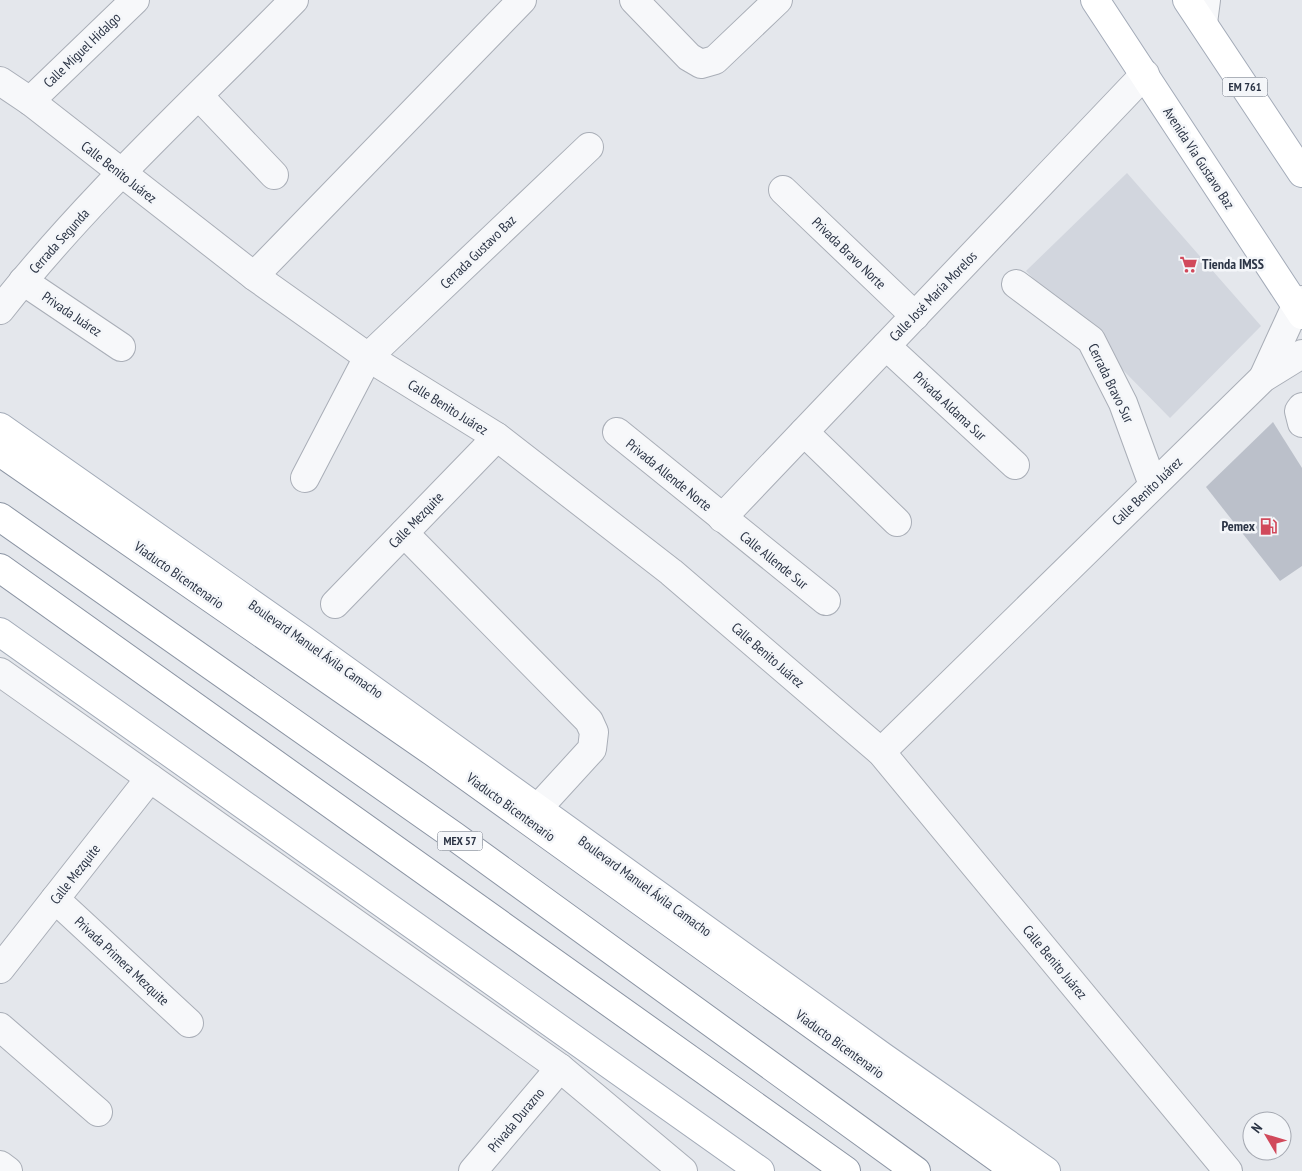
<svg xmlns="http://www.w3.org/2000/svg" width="1302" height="1171" viewBox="0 0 1302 1171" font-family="'PT Sans Narrow',sans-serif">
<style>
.built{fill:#d2d6de}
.building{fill:#bbc0ca}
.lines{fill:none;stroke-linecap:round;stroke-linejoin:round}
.minor-casing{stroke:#a9aeb7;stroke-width:30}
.major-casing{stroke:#a3abb8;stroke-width:30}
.highway-casing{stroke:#8b94a3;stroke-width:30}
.minor{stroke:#f7f8fa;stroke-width:28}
.major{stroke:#fff;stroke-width:28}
.highway{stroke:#fff;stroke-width:28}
.labels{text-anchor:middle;stroke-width:5;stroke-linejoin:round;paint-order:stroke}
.shield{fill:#f4f6f9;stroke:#676e7b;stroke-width:1}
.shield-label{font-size:12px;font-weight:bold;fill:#2b3445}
.street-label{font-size:14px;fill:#2b3445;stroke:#f4f6f9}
.poi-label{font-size:14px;font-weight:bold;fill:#2b3445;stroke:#f4f6f9;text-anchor:start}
</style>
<rect width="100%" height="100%" fill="#e4e7ec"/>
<polygon class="built" points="1127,173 1261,326 1170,418 1026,271"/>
<polygon class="building" points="1273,422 1302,468 1302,566 1280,581 1206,487"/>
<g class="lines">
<defs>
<g id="minor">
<polyline points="634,0 689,57 701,64 715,60 778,0"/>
<polyline points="1203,23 1206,0"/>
<polyline points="0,81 30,101 254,276 368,357 497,437 671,572 881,752 1228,1171"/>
<polyline points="199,96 274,175"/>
<polyline points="30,101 135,0"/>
<polyline points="783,190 915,316"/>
<polyline points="254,276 522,0"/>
<polyline points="23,281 121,347"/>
<polyline points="1016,284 1091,340 1123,403 1153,485"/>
<path d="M 0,310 C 88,198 194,102 294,0"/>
<polyline points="886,346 1015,465"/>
<polyline points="1263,378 1296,306 1302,300"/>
<polyline points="1302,407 1299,411 1302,423"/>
<polyline points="617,432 826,601"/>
<polyline points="804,432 897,522"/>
<polyline points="305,478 368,357 589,147"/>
<polyline points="722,518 1145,74"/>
<polyline points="404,533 589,721 594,732 592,749 538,808"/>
<polyline points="335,604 497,437"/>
<polyline points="0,672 560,1068 683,1171"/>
<polyline points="881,752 1263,378 1302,354"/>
<polyline points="55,899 189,1023"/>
<polyline points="0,969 150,778"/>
<polyline points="0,1027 98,1112"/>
<polyline points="0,1165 8,1171"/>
<polyline points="473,1171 560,1068"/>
</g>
<g id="major">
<polyline points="1095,0 1302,315"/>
<polyline points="1187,0 1302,173"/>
<polyline points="0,427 302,639 883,1057 1046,1171"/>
<polyline points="0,632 760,1171"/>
</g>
<g id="highway">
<polyline points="0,452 433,752 1016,1171"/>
<polyline points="0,517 454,836 916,1171"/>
<polyline points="0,568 846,1171"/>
</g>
</defs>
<use href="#minor" class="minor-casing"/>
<use href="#major" class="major-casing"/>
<use href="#highway" class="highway-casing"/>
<use href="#minor" class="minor"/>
<use href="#major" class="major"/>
<use href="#highway" class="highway"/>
</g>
<defs>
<symbol id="supermarket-bare" viewBox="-9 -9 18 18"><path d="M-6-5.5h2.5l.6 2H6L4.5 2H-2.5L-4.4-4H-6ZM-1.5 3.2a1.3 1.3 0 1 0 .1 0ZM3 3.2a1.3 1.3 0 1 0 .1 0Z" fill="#d1495b" stroke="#f4f6f9" stroke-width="2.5" paint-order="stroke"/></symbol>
<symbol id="fuel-bare" viewBox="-9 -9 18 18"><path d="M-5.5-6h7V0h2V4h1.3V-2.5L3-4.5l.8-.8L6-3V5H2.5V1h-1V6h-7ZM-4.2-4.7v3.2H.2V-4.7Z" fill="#d1495b" stroke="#f4f6f9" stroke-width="2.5" paint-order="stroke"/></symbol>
</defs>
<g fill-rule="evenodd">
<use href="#supermarket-bare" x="1176" y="252" width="25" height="25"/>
<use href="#fuel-bare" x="1256" y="514" width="25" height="25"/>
</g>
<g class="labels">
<g class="shield">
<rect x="1222.5" y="77.5" width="45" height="19" rx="4"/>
<rect x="437.5" y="831.5" width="45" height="19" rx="4"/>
</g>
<g class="shield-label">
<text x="1245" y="91">EM 761</text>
<text x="460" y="845">MEX 57</text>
</g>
<g class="street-label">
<text transform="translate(82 50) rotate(-44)" y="5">Calle Miguel Hidalgo</text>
<text transform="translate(1199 158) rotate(57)" y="5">Avenida Via Gustavo Baz</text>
<text transform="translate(119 172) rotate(38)" y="5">Calle Benito Juárez</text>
<text transform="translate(59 241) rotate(-48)" y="5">Cerrada Segunda</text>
<text transform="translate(478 252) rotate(-44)" y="5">Cerrada Gustavo Baz</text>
<text transform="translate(849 253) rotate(44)" y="5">Privada Bravo Norte</text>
<text transform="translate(933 296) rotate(-46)" y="5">Calle José María Morelos</text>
<text transform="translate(72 314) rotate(34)" y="5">Privada Juárez</text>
<text transform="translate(1111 383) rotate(64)" y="5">Cerrada Bravo Sur</text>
<text transform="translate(950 406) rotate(43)" y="5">Privada Aldama Sur</text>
<text transform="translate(448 407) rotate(32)" y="5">Calle Benito Juárez</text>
<text transform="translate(669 475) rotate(39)" y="5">Privada Allende Norte</text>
<text transform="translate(1147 491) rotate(-44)" y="5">Calle Benito Juárez</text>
<text transform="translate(416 520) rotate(-46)" y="5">Calle Mezquite</text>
<text transform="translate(774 560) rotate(39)" y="5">Calle Allende Sur</text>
<text transform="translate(179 575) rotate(35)" y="5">Viaducto Bicentenario</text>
<text transform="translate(316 649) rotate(35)" y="5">Boulevard Manuel Ávila Camacho</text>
<text transform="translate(768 655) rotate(41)" y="5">Calle Benito Juárez</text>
<text transform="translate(511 807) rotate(36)" y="5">Viaducto Bicentenario</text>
<text transform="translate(75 874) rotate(-52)" y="5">Calle Mezquite</text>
<text transform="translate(645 886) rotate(36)" y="5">Boulevard Manuel Ávila Camacho</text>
<text transform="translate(122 961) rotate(43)" y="5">Privada Primera Mezquite</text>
<text transform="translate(1055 962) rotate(50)" y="5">Calle Benito Juárez</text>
<text transform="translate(840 1044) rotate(36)" y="5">Viaducto Bicentenario</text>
<text transform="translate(516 1120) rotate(-50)" y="5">Privada Durazno</text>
</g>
<g class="poi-label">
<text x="1202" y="269">Tienda IMSS</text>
<text x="1255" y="531" text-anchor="end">Pemex</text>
</g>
</g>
<g transform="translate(1267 1136) rotate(308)"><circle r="24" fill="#f4f6f9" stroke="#a4a8b1"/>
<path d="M0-4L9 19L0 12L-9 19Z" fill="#d1495b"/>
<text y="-8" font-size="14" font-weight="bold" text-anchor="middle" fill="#2b3445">N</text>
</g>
</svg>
